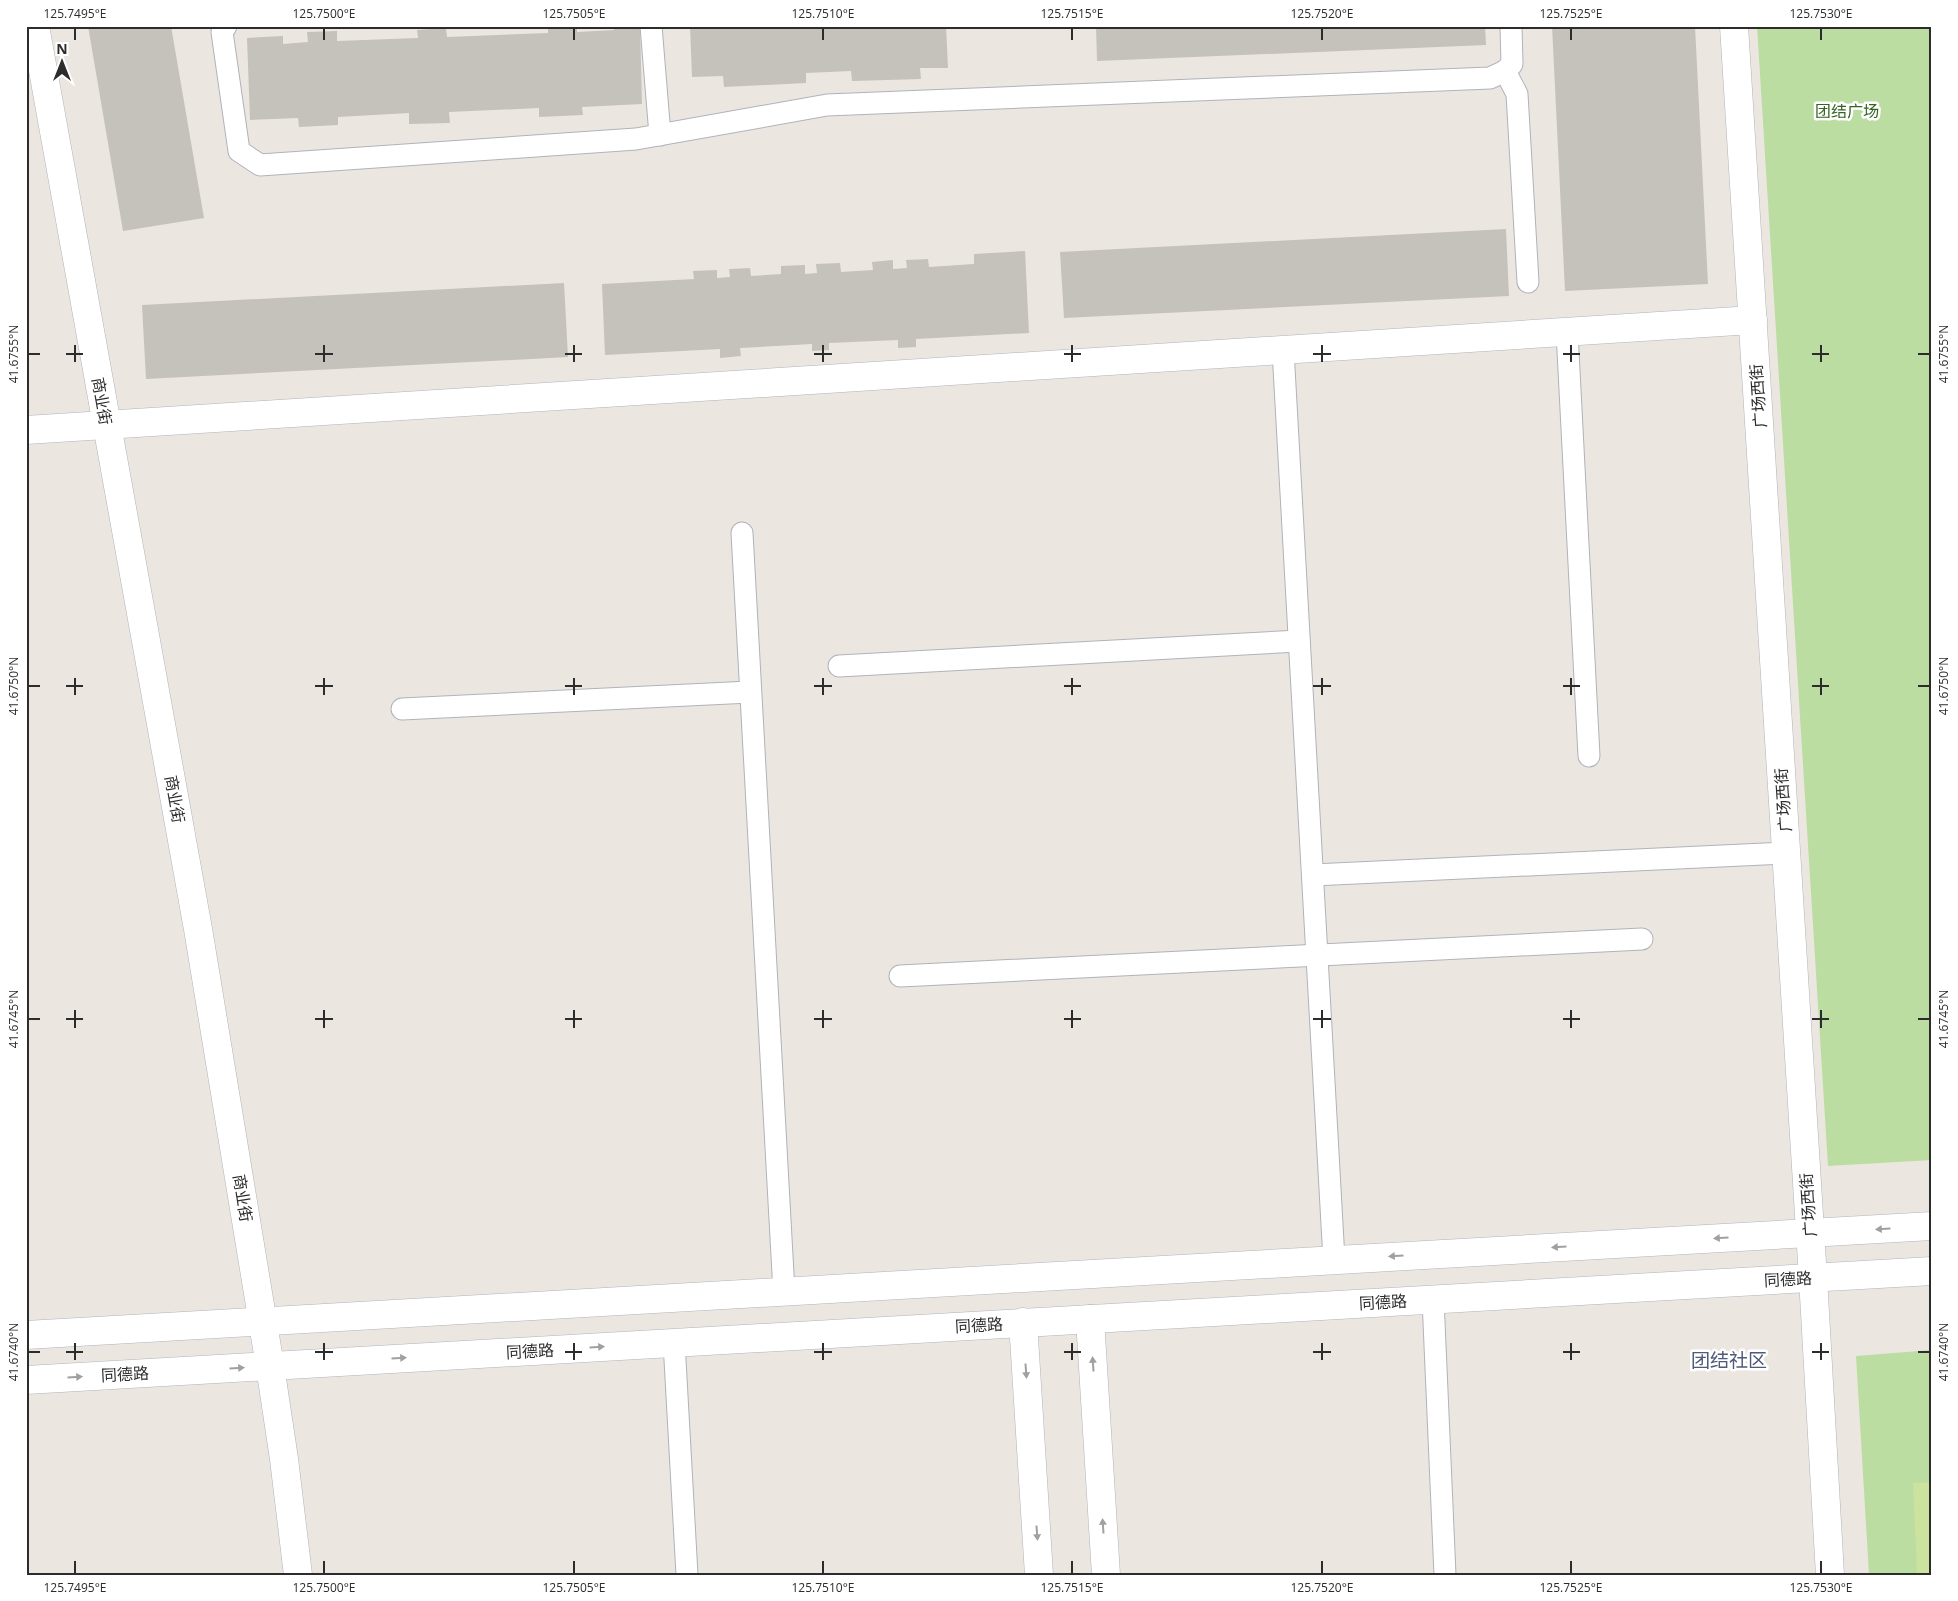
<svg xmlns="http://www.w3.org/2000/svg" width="1958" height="1601" viewBox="0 0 1958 1601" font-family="'Open Sans','Noto Sans SC',sans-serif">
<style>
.green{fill:#bbdda1}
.pitch{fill:#cbe39e}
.building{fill:#c5c1bb}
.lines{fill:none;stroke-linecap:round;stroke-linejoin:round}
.lane-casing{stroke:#b0b3bb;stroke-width:23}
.street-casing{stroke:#b0b3bb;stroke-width:29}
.secondary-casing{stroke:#b0b3bb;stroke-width:29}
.lane{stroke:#fff;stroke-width:21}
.street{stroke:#fff;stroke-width:28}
.secondary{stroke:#fff;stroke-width:28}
.oneway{fill:#a0a0a0}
.ticks{fill:none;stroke:#2c2c2c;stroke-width:2}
.labels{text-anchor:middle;stroke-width:5;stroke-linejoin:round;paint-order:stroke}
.park-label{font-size:16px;fill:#346322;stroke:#fff}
.street-label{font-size:16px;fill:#2c2c2c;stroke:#fff}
.quarter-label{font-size:19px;fill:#505b79;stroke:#fff}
.neatline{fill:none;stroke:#2c2c2c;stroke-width:2}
.ticks-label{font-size:12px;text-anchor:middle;fill:#2c2c2c}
</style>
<rect width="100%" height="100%" fill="#ece6e0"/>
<g class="green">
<polygon points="1757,26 1932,26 1932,1160 1828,1166"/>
<polygon points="1932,1350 1932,1575 1869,1575 1856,1356"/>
</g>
<polygon class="pitch" points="1932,1482 1932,1575 1917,1575 1913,1483"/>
<g class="building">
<polygon points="88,26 171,26 204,218 123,231"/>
<polygon points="548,26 577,26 577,32 614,30 614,26 640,26 642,104 582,107 583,115 539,117 539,108 449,112 450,123 409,124 409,113 338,117 338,125 299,127 298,118 250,120 247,38 283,36 283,44 308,42 307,32 337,31 337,41 418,38 417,30 446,28 447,37 548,33"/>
<polygon points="690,26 946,26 948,68 920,68 921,79 852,81 851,71 806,73 806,83 724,87 723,76 692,77"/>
<polygon points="1096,26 1485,26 1486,45 1097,61"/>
<polygon points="1552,26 1695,26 1708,284 1565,291"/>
<polygon points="1506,229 1509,296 1064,318 1060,252"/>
<polygon points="1025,251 1029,333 916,339 916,347 898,348 898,340 829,343 829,350 812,351 812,344 740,348 741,356 720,358 720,349 605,355 602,284 694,279 693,271 717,270 717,278 730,277 729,269 750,268 751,276 781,274 781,266 805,265 805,274 817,273 816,264 840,263 841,272 873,270 872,262 893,260 893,269 907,268 906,260 928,259 929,267 974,264 974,254"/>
<polygon points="564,283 568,357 146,379 142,305"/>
</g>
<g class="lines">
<defs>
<g id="lane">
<polyline points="226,26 222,32 239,151 260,165 636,139 827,105 1490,78 1505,71 1512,64 1511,26"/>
<polyline points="651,26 660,135"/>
<polyline points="1505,71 1517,94 1528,282"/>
<polyline points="1567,332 1589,756"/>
<polyline points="1283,350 1334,1260"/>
<polyline points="742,533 784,1292"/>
<polyline points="839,666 1299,641"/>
<polyline points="402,709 750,692"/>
<polyline points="1313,875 1786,853"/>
<polyline points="900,976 1642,939"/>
<polyline points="1433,1299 1445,1575"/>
<polyline points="674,1342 687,1575"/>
</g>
<g id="street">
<polyline points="1734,26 1813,1278 1830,1575"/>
<polyline points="26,430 1753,320"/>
<polyline points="1090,1319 1106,1575"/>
<polyline points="1023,1322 1039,1575"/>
<polyline points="270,1366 284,1459 298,1575"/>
</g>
<g id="secondary">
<polyline points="35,26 198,929 270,1366"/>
<polyline points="26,1335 1932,1226"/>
<polyline points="26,1380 1932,1271"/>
</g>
</defs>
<use href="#lane" class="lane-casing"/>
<use href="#street" class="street-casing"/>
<use href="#secondary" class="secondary-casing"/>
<use href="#lane" class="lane"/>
<use href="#street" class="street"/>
<use href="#secondary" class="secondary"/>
</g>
<defs><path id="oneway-solid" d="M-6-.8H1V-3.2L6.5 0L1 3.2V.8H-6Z" transform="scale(1.25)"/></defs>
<g class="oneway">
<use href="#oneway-solid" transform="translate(1883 1229) rotate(177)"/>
<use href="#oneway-solid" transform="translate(1721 1238) rotate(177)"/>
<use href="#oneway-solid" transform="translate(1559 1247) rotate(177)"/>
<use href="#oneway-solid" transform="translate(1396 1256) rotate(177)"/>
<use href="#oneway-solid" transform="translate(597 1347) rotate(-3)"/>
<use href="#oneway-solid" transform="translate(399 1358) rotate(-3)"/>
<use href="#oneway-solid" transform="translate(1093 1364) rotate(-94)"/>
<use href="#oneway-solid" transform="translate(237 1368) rotate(-3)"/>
<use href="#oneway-solid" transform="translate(1026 1371) rotate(86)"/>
<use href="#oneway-solid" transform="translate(75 1377) rotate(-3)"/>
<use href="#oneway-solid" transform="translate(1103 1526) rotate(-94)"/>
<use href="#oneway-solid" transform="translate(1037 1533) rotate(86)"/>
</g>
<path class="ticks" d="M 75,28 L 75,40M 324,28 L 324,40M 574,28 L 574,40M 823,28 L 823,40M 1072,28 L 1072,40M 1322,28 L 1322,40M 1571,28 L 1571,40M 1821,28 L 1821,40M 75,345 L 75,362M 324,345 L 324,362M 574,345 L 574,362M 823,345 L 823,362M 1072,345 L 1072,362M 1322,345 L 1322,362M 1571,345 L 1571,362M 1821,345 L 1821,362M 28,354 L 40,354M 66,354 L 83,354M 315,354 L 333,354M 565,354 L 582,354M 814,354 L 832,354M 1064,354 L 1081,354M 1313,354 L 1331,354M 1563,354 L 1580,354M 1812,354 L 1829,354M 1918,354 L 1930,354M 75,678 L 75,695M 324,678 L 324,695M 574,678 L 574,695M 823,678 L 823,695M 1072,678 L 1072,695M 1322,678 L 1322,695M 1571,678 L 1571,695M 1821,678 L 1821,695M 28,686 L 40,686M 66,686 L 83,686M 315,686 L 333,686M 565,686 L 582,686M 814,686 L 832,686M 1064,686 L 1081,686M 1313,686 L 1331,686M 1563,686 L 1580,686M 1812,686 L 1829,686M 1918,686 L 1930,686M 75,1010 L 75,1028M 324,1010 L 324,1028M 574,1010 L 574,1028M 823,1010 L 823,1028M 1072,1010 L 1072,1028M 1322,1010 L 1322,1028M 1571,1010 L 1571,1028M 1821,1010 L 1821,1028M 28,1019 L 40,1019M 66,1019 L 83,1019M 315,1019 L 333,1019M 565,1019 L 582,1019M 814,1019 L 832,1019M 1064,1019 L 1081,1019M 1313,1019 L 1331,1019M 1563,1019 L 1580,1019M 1812,1019 L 1829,1019M 1918,1019 L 1930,1019M 75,1343 L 75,1360M 324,1343 L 324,1360M 574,1343 L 574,1360M 823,1343 L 823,1360M 1072,1343 L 1072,1360M 1322,1343 L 1322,1360M 1571,1343 L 1571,1360M 1821,1343 L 1821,1360M 28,1352 L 40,1352M 66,1352 L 83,1352M 315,1352 L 333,1352M 565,1352 L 582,1352M 814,1352 L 832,1352M 1064,1352 L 1081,1352M 1313,1352 L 1331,1352M 1563,1352 L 1580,1352M 1812,1352 L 1829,1352M 1918,1352 L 1930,1352M 75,1561 L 75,1574M 324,1561 L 324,1574M 574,1561 L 574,1574M 823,1561 L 823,1574M 1072,1561 L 1072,1574M 1322,1561 L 1322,1574M 1571,1561 L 1571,1574M 1821,1561 L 1821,1574"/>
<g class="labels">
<g class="park-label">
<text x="1847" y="117">团结广场</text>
</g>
<g class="street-label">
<text transform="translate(1758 396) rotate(-94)" y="6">广场西街</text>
<text transform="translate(102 401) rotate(80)" y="6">商业街</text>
<text transform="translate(175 799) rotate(80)" y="6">商业街</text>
<text transform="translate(1783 800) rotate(-94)" y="6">广场西街</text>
<text transform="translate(243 1198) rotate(81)" y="6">商业街</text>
<text transform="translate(1808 1205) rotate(-94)" y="6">广场西街</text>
<text transform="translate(1788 1279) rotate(-3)" y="6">同德路</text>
<text transform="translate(1383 1302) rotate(-3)" y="6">同德路</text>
<text transform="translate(979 1325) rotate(-3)" y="6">同德路</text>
<text transform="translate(530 1351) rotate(-3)" y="6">同德路</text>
<text transform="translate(125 1374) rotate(-3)" y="6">同德路</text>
</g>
<g class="quarter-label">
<text x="1729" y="1367">团结社区</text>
</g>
</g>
<rect width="1958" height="1601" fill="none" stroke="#ffffff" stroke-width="55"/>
<g transform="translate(62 62)" stroke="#ffffff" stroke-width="4" paint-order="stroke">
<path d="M0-4L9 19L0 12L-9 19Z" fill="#2c2c2c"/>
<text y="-8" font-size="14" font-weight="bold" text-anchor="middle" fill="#2c2c2c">N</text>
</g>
<rect x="28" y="28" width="1902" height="1546" class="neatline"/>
<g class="ticks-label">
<text x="75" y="18">125.7495°E</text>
<text x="324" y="18">125.7500°E</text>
<text x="574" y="18">125.7505°E</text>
<text x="823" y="18">125.7510°E</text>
<text x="1072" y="18">125.7515°E</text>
<text x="1322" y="18">125.7520°E</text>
<text x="1571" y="18">125.7525°E</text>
<text x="1821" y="18">125.7530°E</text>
<text transform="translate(14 354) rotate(-90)" y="4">41.6755°N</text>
<text transform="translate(1944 354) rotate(-90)" y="4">41.6755°N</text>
<text transform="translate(14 686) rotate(-90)" y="4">41.6750°N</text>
<text transform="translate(1944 686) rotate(-90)" y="4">41.6750°N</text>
<text transform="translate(14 1019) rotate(-90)" y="4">41.6745°N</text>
<text transform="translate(1944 1019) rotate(-90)" y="4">41.6745°N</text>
<text transform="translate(14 1352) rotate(-90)" y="4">41.6740°N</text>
<text transform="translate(1944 1352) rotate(-90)" y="4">41.6740°N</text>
<text x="75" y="1592">125.7495°E</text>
<text x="324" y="1592">125.7500°E</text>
<text x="574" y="1592">125.7505°E</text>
<text x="823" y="1592">125.7510°E</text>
<text x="1072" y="1592">125.7515°E</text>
<text x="1322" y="1592">125.7520°E</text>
<text x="1571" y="1592">125.7525°E</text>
<text x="1821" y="1592">125.7530°E</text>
</g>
</svg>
